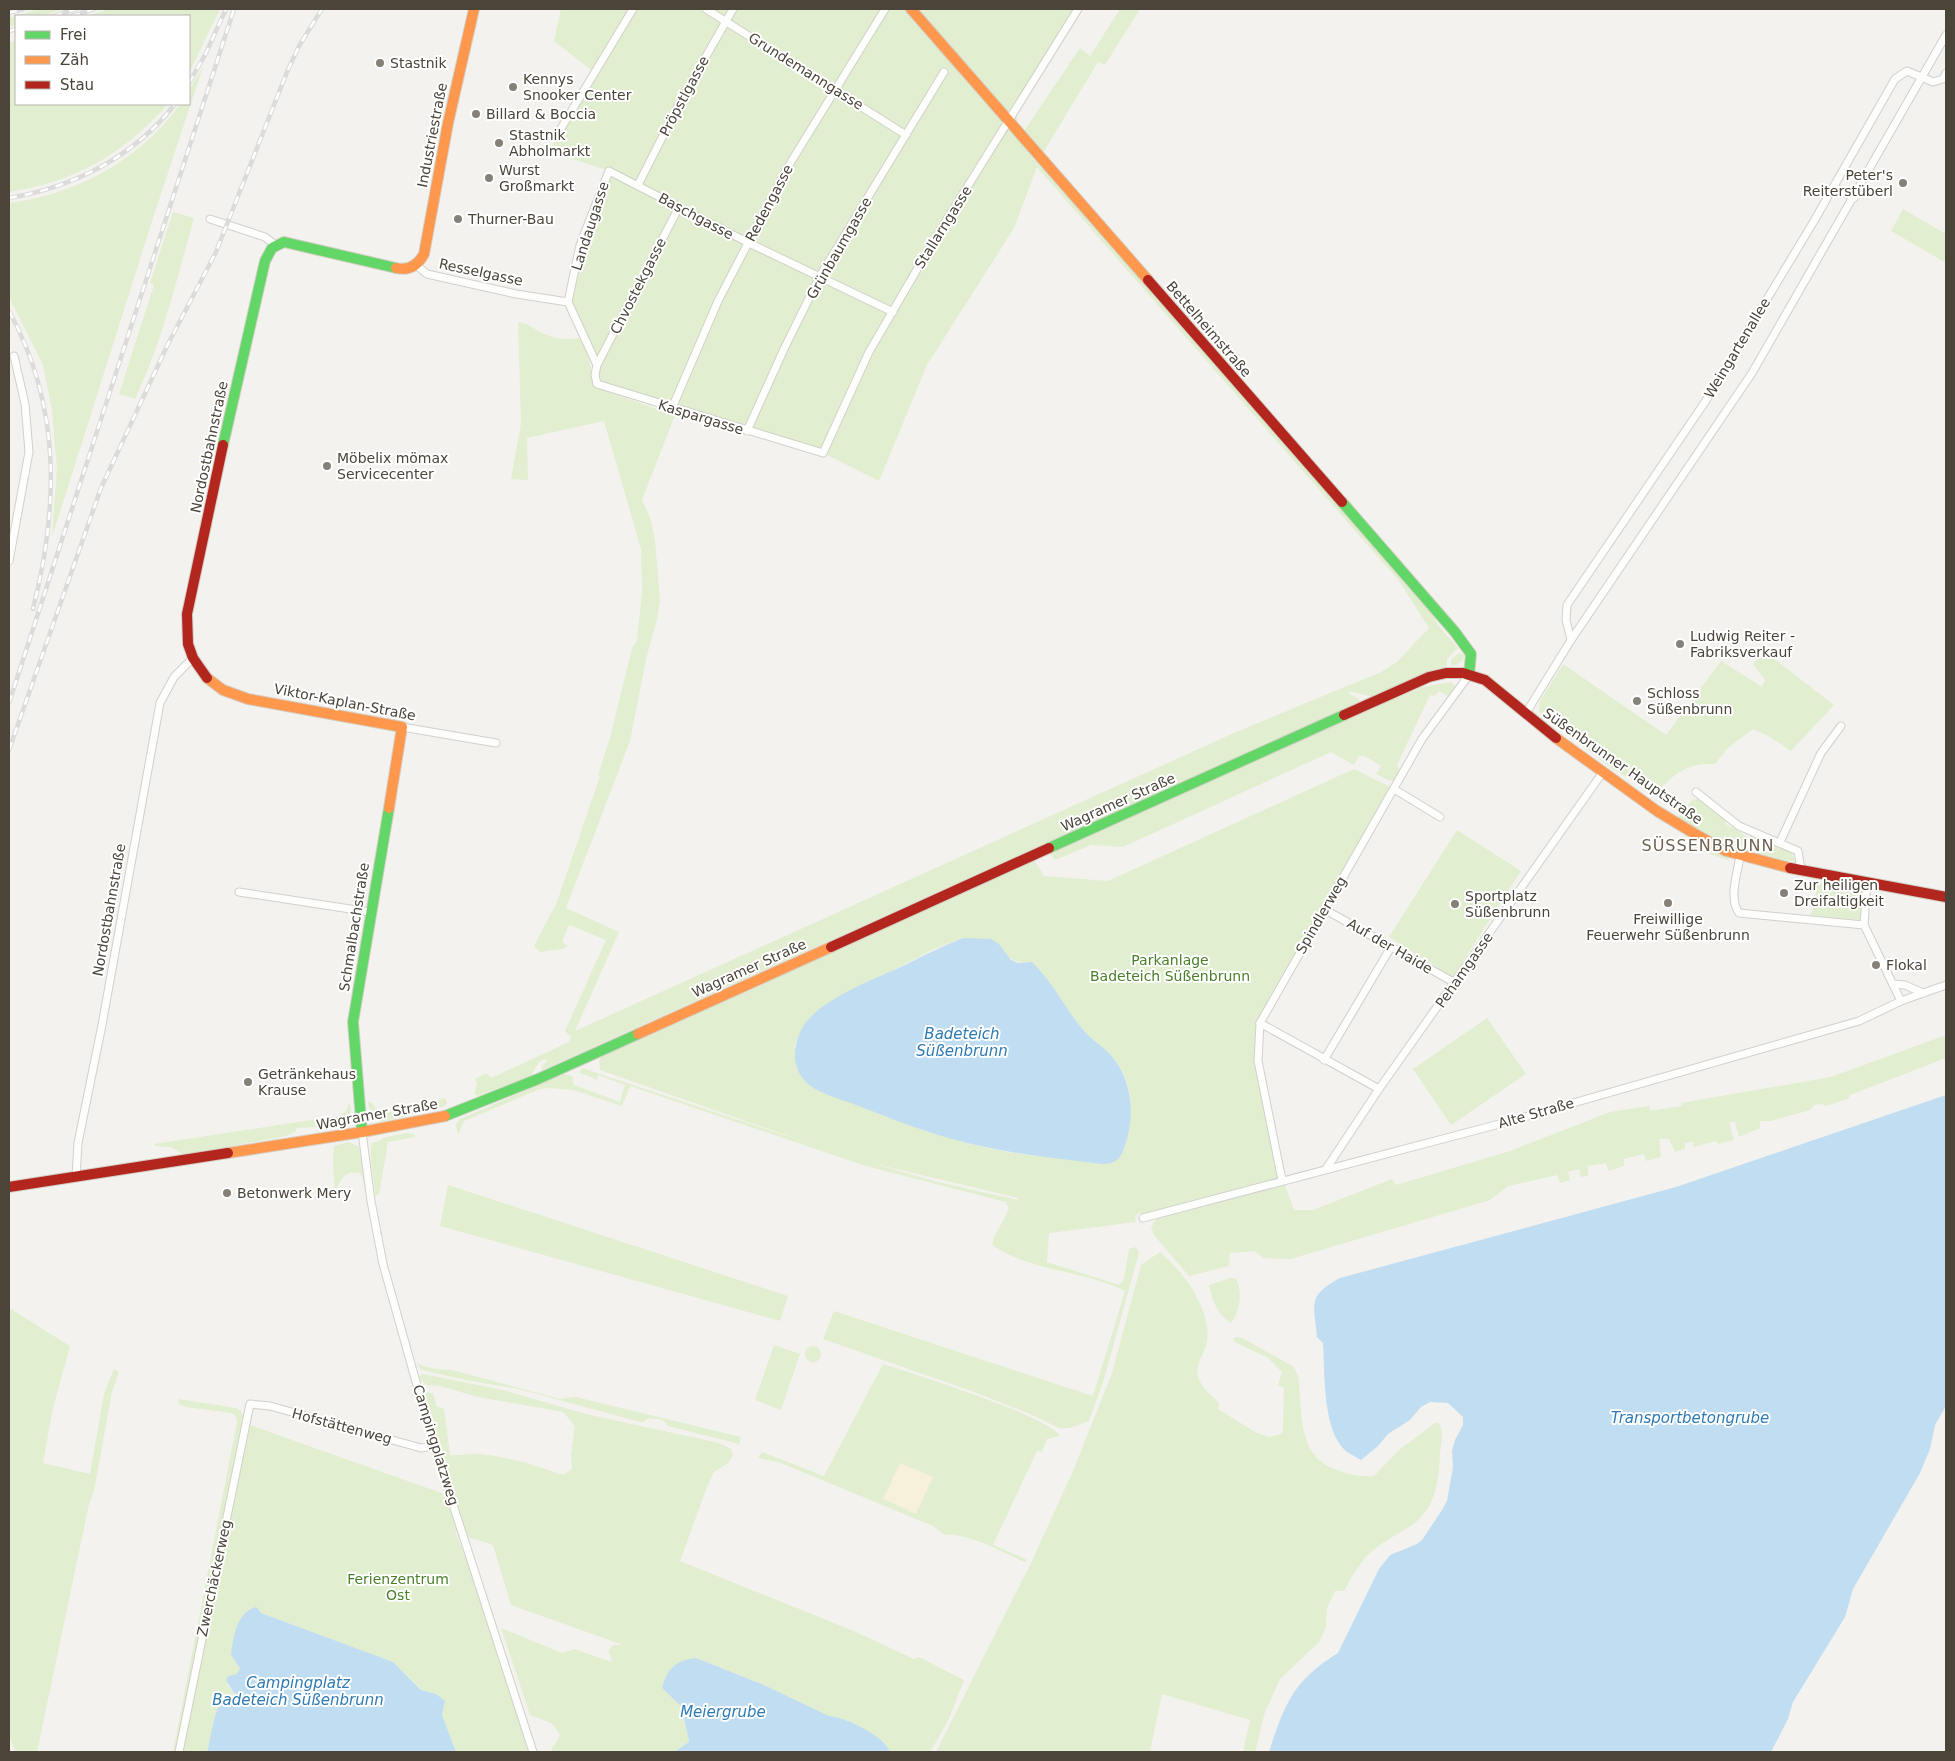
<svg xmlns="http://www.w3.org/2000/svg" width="1955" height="1761" viewBox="0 0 1955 1761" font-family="'DejaVu Sans',sans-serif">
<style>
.green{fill:#e1eecf;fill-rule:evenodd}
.sand{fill:#f7f0da}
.water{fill:#c0ddf1}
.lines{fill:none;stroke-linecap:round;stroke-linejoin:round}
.street-casing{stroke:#d2d0cb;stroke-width:9}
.fast-casing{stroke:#d3cfc5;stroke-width:12}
.slow-casing{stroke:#d3cfc5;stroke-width:12}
.jam-casing{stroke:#d3cfc5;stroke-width:12}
.street{stroke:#fdfdfc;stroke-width:7}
.fast{stroke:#63d668;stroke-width:10}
.slow{stroke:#ff974d;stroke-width:10}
.jam{stroke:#b3261e;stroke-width:10}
.rail-casing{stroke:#dbdbda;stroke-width:4.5}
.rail{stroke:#fff;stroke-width:2.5;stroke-dasharray:8;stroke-linecap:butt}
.poi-dot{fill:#868178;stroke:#fff;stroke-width:2}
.labels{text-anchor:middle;stroke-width:4;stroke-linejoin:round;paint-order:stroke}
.poi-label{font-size:14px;fill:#4b4439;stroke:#fff;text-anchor:start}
.street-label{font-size:14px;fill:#4b4439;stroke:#fff}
.park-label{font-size:14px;fill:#4a7f2a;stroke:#fff}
.water-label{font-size:15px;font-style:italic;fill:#2e7ab2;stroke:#fff}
.quarter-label{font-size:16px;letter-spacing:1px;fill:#6e6250;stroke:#fff}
</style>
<rect width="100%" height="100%" fill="#f4f2ee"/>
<g class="green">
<polygon points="39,9 64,9 42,16 16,16 16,25 9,27 9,18"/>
<polygon points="110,9 220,9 189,73 189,16 87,16"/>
<path d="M 561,9 L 1080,9 L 1017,115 L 1017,124 L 1024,131 L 1080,48 L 1090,56 L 1120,9 L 1140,9 L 1105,65 L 1098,62 L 1040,158 L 1433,614 L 1438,625 L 1458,648 L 1447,659 L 1447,666 L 1424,673 L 1372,697 L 1349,691 L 1350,694 L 1359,699 L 1359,702 L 542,1070 L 541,1067 L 547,1061 L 545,1059 L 539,1062 L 531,1076 L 477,1096 L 474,1093 L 477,1085 L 475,1079 L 486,1073 L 491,1078 L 569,1042 L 571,1037 L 565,1031 L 606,940 L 569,925 L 562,942 L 568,946 L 562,949 L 540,952 L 534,946 L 557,902 L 600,776 L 598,775 L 610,738 L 632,648 L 637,641 L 642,591 L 641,549 L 604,421 L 527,438 L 528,480 L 511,479 L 521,423 L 518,322 C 530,323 536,332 547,335 C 558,340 571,339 583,338 L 596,388 L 675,415 L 642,500 L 650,517 L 655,540 L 660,600 L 657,620 L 647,655 L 630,741 L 566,908 L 619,932 L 575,1031 L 1234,733 L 1381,672 L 1397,662 L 1429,628 L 1399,581 L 1037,167 L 1014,228 L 927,365 L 879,481 L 823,453 L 600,386 L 597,365 L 571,306 L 577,257 L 609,171 L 549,151 L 594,72 L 554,41 Z"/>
<path d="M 16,40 L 16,104 L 168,104 C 122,155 77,181 9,192 L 9,43 Z"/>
<path d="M 203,67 L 154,215 L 52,537 L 57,469 L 52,410 L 43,365 L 9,297 L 9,203 C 75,195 141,160 180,104 L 189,104 L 189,90 Z"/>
<polygon points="1903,209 1946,234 1946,263 1891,231"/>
<path d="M 173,212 L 194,218 C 177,279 162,342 135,399 L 119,394 L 154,285 L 150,283 Z"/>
<path d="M 1764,651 L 1834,705 L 1791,751 L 1770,737 L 1753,729 L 1728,748 L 1715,764 C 1685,763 1676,773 1656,793 L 1611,768 L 1539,712 L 1540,701 L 1563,664 L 1666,735 L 1721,661 L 1762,687 L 1765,680 L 1753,664 Z"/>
<polygon points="1459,653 1464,655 1463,660 1456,665 1451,666 1451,660"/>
<polygon points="1451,682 1456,687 1448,696 1439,691 1435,696 1430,695 1397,765 1400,770 1394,780 1390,781 1376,774 1381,766 1365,756 1359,756 1354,765 1331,752 1123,847 1091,845 1055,860 1050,854 1396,697 1398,698 1423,687"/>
<path d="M 1354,769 L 1394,789 L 1260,1023 L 1258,1061 L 1282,1180 L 1143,1218 L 1140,1212 L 1135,1216 L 1136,1222 L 1049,1233 L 1047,1262 L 1119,1285 L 1124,1279 L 1129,1249 L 1136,1247 L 1139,1253 L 1104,1379 L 1089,1421 L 1069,1428 L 1059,1428 L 1030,1414 L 974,1392 L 823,1339 L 834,1311 L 1093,1396 L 1125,1291 C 1084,1270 1032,1272 992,1245 C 994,1232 1005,1221 1009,1208 L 1006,1202 L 866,1166 L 630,1086 L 622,1106 L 573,1090 L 551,1088 L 540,1089 L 464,1121 L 458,1135 L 456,1124 L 460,1119 L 564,1074 L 572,1076 L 574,1085 L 620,1102 L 625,1085 L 598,1075 L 596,1081 L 594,1078 L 580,1073 L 582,1068 L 820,1147 L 600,1070 L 599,1061 L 601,1057 L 1035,861 L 1044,876 L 1108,881 ZM 963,938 L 999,944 C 1009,961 1013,962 1032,963 C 1054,982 1065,1011 1085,1033 C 1092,1040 1102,1046 1109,1053 C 1136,1080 1135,1119 1122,1153 C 1095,1154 1065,1158 1037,1156 C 997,1152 956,1141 917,1128 L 794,1048 L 798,1036 L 807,1021 L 824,1006 L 934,949 ZM 871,1163 L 1018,1198 L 1018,1200 L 938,1182 Z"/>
<path d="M 1693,799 L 1704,800 L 1727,817 L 1725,824 C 1738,830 1752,837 1752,852 L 1716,839 L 1682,820 L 1678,817 Z"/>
<polygon points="1457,830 1521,871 1453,977 1389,937"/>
<polygon points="1749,833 1790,851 1796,862 1757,855"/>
<polygon points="1689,840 1728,858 1730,861 1688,846"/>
<path d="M 1813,881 L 1864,890 L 1861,920 L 1810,915 C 1817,906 1817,891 1813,881 Z"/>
<polygon points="1487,1018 1526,1074 1451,1125 1413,1069"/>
<polygon points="1946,1035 1946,1058 1850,1095 1848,1099 1826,1106 1822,1104 1814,1105 1810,1110 1771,1121 1760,1121 1760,1128 1739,1137 1735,1122 1729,1122 1734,1140 1718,1144 1716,1141 1694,1147 1693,1142 1685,1143 1685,1149 1675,1152 1669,1139 1659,1139 1661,1157 1646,1161 1644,1154 1624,1159 1624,1166 1608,1171 1606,1163 1588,1166 1588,1176 1581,1177 1579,1169 1568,1172 1570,1180 1560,1183 1557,1175 1508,1186 1490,1200 1291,1259 1263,1258 1255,1251 1230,1253 1229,1266 1189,1276 1154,1235 1151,1227 1156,1219 1285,1185 1294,1210 1313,1210 1392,1179 1396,1185 1510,1151 1610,1112 1649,1106 1650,1111 1682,1106 1681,1103 1831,1077"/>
<polygon points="445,1098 447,1103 444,1107 380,1122 371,1116 368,1102 371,1102 378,1111 386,1113"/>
<path d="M 350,1102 L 351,1115 L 348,1123 C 334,1129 312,1126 296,1128 L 296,1131 L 286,1136 L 184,1155 L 171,1147 L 155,1146 L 154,1144 L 339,1116 L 346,1111 Z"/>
<path d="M 407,1133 L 414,1134 L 415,1137 L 388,1142 L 379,1195 L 375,1195 C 375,1177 368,1157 372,1143 L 382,1140 L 382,1138 Z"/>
<path d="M 348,1142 L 358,1146 L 360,1151 L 367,1194 L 361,1174 C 346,1168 339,1181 335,1193 L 333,1162 L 334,1146 Z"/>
<polygon points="448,1185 788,1296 780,1321 440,1226"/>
<path d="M 1160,1252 C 1184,1272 1215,1314 1206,1346 C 1202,1357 1194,1367 1199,1379 C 1202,1388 1212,1396 1219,1403 L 1218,1409 L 1255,1432 L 1269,1437 L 1281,1434 L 1283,1430 L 1284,1388 L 1278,1385 L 1282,1372 L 1268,1358 L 1235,1342 L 1233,1339 L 1236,1337 L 1242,1338 L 1294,1367 L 1298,1376 C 1303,1409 1296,1453 1332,1468 C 1347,1474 1358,1477 1374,1476 L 1399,1450 L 1435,1423 L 1439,1423 C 1444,1430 1441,1444 1440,1453 C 1439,1480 1436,1508 1412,1525 C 1400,1533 1387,1539 1376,1548 C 1361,1559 1353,1575 1344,1591 L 1335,1591 L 1327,1608 L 1326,1627 L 1319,1642 L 1280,1679 L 1265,1712 L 1255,1752 L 1243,1752 L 1250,1720 L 1162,1694 L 1150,1752 L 936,1752 L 1031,1563 L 1073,1471 L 1112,1373 L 1141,1265 Z"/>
<path d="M 1231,1278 L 1236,1279 C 1243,1292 1240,1311 1231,1323 C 1217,1314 1212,1300 1209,1285 Z"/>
<polygon points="9,1308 70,1346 53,1408 43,1463 90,1474 104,1394 114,1369 119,1372 112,1392 94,1491 89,1504 37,1752 16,1752 9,1736"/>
<polygon points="774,1345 800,1354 781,1410 755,1400"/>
<circle cx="813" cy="1354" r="8"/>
<polygon points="416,1364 435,1369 452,1370 560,1399 576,1397 741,1437 739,1444 668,1426 663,1420 649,1418 643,1422 636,1421 519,1389 465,1380 422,1370"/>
<path d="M 883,1364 C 913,1374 1047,1415 1060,1436 L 1047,1439 L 1042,1452 L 1037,1451 L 993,1545 L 1023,1558 L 1027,1560 L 1025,1562 C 1004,1553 967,1532 945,1535 L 933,1526 L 781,1463 L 758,1458 L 762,1452 L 824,1476 Z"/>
<path d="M 423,1374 L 503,1390 L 586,1414 L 719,1443 L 731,1449 L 733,1455 L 728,1463 L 714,1472 L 707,1487 L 680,1561 L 856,1632 L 914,1659 L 919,1657 L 964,1680 L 948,1721 L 930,1752 L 890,1752 C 885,1736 845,1717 829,1716 L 764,1685 L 696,1658 L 665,1678 L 662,1688 L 682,1707 L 689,1742 L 674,1752 L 551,1752 C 552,1745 559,1742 560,1734 L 551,1723 L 530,1715 L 501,1628 L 562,1653 L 574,1649 L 612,1662 L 608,1650 L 614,1645 L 623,1645 L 511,1605 L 493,1545 L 468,1537 L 422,1392 L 433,1393 L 437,1407 L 444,1408 L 450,1455 C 460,1456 470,1453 480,1454 C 508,1457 533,1464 559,1474 L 565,1474 L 572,1469 L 571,1455 L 575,1426 L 563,1412 L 478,1397 L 440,1386 L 427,1385 L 420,1379 L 419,1376 Z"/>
<polygon points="178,1399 236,1408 241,1411 244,1419 176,1752 173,1752 237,1422 236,1416 232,1413 186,1407 179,1404"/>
<path d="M 250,1425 L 447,1495 L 459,1532 L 455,1531 L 479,1592 L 528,1752 L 456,1752 L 442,1715 L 444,1701 L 436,1694 L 422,1690 L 393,1662 L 261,1613 L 256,1607 L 231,1655 L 240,1668 L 237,1675 L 228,1676 L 227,1685 L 237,1697 L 237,1702 L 219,1706 C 214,1713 210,1742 207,1752 L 182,1752 Z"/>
</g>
<polygon class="sand" points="900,1463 933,1477 916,1514 883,1499"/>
<g class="water">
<path d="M 963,938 L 991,939 L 999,944 L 1011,960 L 1018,963 L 1032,962 C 1054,983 1066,1011 1085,1032 C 1092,1040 1101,1045 1108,1052 C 1132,1076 1136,1114 1125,1145 C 1121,1158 1117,1164 1102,1164 C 1052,1158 1001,1153 952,1139 C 919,1130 888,1117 856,1105 C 841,1099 816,1093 805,1081 C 789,1064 794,1037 807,1021 C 828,996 875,979 905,965 C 924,955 943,946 963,938 Z"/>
<path d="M 1946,1095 L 1946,1406 L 1935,1425 L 1930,1449 L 1920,1473 L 1853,1589 L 1845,1617 L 1793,1702 L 1788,1719 L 1771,1752 L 1269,1752 C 1285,1703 1293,1681 1338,1653 L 1379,1569 L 1390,1555 L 1417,1544 L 1422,1540 L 1442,1510 L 1447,1501 L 1453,1467 L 1452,1451 L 1455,1440 L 1463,1425 L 1463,1417 L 1448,1403 L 1430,1402 L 1421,1407 L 1410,1420 L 1388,1434 L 1378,1446 L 1361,1460 C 1357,1457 1351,1455 1347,1452 C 1322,1432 1325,1373 1323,1343 L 1317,1337 C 1314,1303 1307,1296 1340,1278 L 1676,1187 Z"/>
<path d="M 256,1607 L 261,1613 L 393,1662 L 421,1690 L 436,1694 L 445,1701 L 442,1715 L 456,1752 L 207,1752 C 210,1742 214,1713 219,1706 L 237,1702 L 237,1697 L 226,1681 L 228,1676 L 237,1674 L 240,1668 L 231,1655 C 233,1637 237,1612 256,1607 Z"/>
<path d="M 696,1658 L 764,1685 L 829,1716 C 845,1717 885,1736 890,1752 L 674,1752 L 689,1742 L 682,1707 L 662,1688 C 667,1669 676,1660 696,1658 Z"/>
</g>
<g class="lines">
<defs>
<g id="street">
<polyline points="706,9 906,135"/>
<polyline points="560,130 633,9"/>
<polyline points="638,185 680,102 733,9"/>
<polyline points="1834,187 1854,198"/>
<polyline points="679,207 597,365 595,375 597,384 823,453 869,352 933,242 1078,9"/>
<polyline points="210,219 265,237 275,245"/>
<polyline points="416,265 427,274 516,294 568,302"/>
<polyline points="597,365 568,302 580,245 609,171 747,242 893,312"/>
<polyline points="672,408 718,301 786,170 885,9"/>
<polyline points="747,431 784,349 820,276 944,72"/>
<polyline points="9,561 29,452 25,404 14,356"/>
<polyline points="1571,640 1566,620 1567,605 1705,402 1814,221 1895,79 1907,71 1933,82 1943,79 1946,73"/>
<polyline points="1526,713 1571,640 1752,373 1946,35"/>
<polyline points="402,727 496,743"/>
<polyline points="1394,789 1440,817"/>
<polyline points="1696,792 1739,826 1798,851 1801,870"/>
<polyline points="1780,842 1821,753 1841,726"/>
<path d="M 1740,855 C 1738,873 1728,897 1739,913 L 1864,925"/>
<polyline points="1867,882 1864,925 1901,1001"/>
<polyline points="239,892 370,912"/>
<polyline points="1324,909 1455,983"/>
<polyline points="1893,984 1905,985 1923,993"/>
<polyline points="1260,1023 1379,1089"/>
<polyline points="1324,1060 1391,947"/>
<polyline points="362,1132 371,1201 383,1264 434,1446 533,1752"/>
<polyline points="1326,1169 1379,1089 1603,772"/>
<polyline points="76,1176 78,1143 102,1025 160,703 174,677 192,659"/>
<polyline points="1282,1180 1258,1061 1260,1023 1422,739 1469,675"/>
<polyline points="1143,1218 1507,1122 1859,1021 1901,1001 1946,985"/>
<polyline points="179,1752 250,1404 270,1406 421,1448 434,1446"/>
</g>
<g id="fast">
<polyline points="223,445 265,261 272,248 284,242 396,268"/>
<polyline points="1342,502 1455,632 1471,654 1469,675"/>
<polyline points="1049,848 1344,715"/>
<polyline points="445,1116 538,1079 638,1034"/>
<polyline points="362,1132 353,1022 389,808"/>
</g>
<g id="slow">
<polyline points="911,9 1148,280"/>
<path d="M 396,268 C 409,271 418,265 424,254 L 448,123 L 474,9"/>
<polyline points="207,678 223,690 248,699 402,727 389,808"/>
<polyline points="1556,738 1657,811 1695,834 1726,851 1790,868"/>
<polyline points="638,1034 831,947"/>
<polyline points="228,1153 362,1132 445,1116"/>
</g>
<g id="jam">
<polyline points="1148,280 1342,502"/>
<polyline points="207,678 193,658 188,644 187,614 223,445"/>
<polyline points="1344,715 1429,677 1446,673 1463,673 1485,680 1556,738"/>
<polyline points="1790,868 1946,897"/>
<polyline points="831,947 1049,848"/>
<polyline points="9,1187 228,1153"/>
</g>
</defs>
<use href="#street" class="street-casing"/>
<use href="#fast" class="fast-casing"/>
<use href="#slow" class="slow-casing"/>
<use href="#jam" class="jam-casing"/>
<use href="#street" class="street"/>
<use href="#fast" class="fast"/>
<use href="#slow" class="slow"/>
<use href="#jam" class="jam"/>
<defs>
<g id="rail">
<polyline points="9,13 23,9"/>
<polyline points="54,16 76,9"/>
<polyline points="72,16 94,9"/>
<polyline points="9,31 16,29"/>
<polyline points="189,83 205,55 226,9"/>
<path d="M 9,198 C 74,187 134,157 175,104"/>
<path d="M 9,311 C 61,406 59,506 33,609"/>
<polyline points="9,703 234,9"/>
<polyline points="9,750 101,488 168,344 216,252 287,72 299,46 322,9"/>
</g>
</defs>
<use href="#rail" class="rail-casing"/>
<use href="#rail" class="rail"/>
</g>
<g class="poi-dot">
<circle cx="380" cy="63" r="5"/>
<circle cx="513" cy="87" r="5"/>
<circle cx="476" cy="114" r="5"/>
<circle cx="499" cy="143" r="5"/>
<circle cx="489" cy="178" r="5"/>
<circle cx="1903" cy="183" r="5"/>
<circle cx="458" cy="219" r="5"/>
<circle cx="327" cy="466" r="5"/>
<circle cx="1680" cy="644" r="5"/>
<circle cx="1637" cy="701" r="5"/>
<circle cx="1784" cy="893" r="5"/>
<circle cx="1668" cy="903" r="5"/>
<circle cx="1455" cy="904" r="5"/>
<circle cx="1876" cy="965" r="5"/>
<circle cx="248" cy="1082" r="5"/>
<circle cx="227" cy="1193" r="5"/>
</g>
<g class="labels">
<g class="poi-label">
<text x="390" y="68">Stastnik</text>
<text x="523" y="84">Kennys<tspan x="523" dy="16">Snooker Center</tspan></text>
<text x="486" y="119">Billard &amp; Boccia</text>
<text x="509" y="140">Stastnik<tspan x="509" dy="16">Abholmarkt</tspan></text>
<text x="499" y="175">Wurst<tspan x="499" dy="16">Großmarkt</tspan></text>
<text x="1893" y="180" text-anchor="end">Peter's<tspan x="1893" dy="16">Reiterstüberl</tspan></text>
<text x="468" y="224">Thurner-Bau</text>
<text x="337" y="463">Möbelix mömax<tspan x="337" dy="16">Servicecenter</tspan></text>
<text x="1690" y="641">Ludwig Reiter -<tspan x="1690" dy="16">Fabriksverkauf</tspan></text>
<text x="1647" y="698">Schloss<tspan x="1647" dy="16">Süßenbrunn</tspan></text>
<text x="1794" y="890">Zur heiligen<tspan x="1794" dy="16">Dreifaltigkeit</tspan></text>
<text x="1465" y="901">Sportplatz<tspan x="1465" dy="16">Süßenbrunn</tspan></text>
<text x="1668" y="924" text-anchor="middle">Freiwillige<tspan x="1668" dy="16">Feuerwehr Süßenbrunn</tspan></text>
<text x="1886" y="970">Flokal</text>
<text x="258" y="1079">Getränkehaus<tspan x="258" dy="16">Krause</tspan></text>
<text x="237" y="1198">Betonwerk Mery</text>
</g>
<g class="street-label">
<text transform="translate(806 71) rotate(32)" y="5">Grundemanngasse</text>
<text transform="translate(684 96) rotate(-62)" y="5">Pröpstlgasse</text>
<text transform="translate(432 135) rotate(-79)" y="5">Industriestraße</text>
<text transform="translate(769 203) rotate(-62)" y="5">Redengasse</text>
<text transform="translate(696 216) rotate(28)" y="5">Baschgasse</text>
<text transform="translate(590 226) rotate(-72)" y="5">Landaugasse</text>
<text transform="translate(943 227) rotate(-58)" y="5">Stallarngasse</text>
<text transform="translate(839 248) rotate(-60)" y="5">Grünbaumgasse</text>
<text transform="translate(481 272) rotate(12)" y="5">Resselgasse</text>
<text transform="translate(638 286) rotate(-63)" y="5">Chvostekgasse</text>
<text transform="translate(1209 329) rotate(49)" y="5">Bettelheimstraße</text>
<text transform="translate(1737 348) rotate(-59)" y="5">Weingartenallee</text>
<text transform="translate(701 417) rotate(17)" y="5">Kaspargasse</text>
<text transform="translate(209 447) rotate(-78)" y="5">Nordostbahnstraße</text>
<text transform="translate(345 702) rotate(11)" y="5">Viktor-Kaplan-Straße</text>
<text transform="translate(1623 766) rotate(35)" y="5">Süßenbrunner Hauptstraße</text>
<text transform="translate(1118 802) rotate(-24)" y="5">Wagramer Straße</text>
<text transform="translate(109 910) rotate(-80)" y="5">Nordostbahnstraße</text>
<text transform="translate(1321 915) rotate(-60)" y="5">Spindlerweg</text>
<text transform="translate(354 927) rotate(-81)" y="5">Schmalbachstraße</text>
<text transform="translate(1390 946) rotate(30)" y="5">Auf der Haide</text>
<text transform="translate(749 968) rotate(-24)" y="5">Wagramer Straße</text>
<text transform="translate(1464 970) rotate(-55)" y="5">Pehamgasse</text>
<text transform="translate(1536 1113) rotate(-16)" y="5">Alte Straße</text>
<text transform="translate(377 1114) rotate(-10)" y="5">Wagramer Straße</text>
<text transform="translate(342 1426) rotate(15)" y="5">Hofstättenweg</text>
<text transform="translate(436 1445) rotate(73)" y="5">Campingplatzweg</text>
<text transform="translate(214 1578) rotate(-78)" y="5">Zwerchäckerweg</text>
</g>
<g class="park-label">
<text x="1170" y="965">Parkanlage<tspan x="1170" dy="16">Badeteich Süßenbrunn</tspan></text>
<text x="398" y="1584">Ferienzentrum<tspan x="398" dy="16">Ost</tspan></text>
</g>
<g class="water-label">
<text x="962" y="1039">Badeteich<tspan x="962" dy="17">Süßenbrunn</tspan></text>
<text x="1690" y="1423">Transportbetongrube</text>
<text x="298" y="1688">Campingplatz<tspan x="298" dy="17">Badeteich Süßenbrunn</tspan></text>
<text x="723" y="1717">Meiergrube</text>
</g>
<g class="quarter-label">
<text x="1708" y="851">SÜSSENBRUNN</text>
</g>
</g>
<rect width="1955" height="1761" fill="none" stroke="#4b4439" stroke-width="20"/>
<rect x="15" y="15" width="175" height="90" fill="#ffffff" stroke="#b7b4b0"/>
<rect x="25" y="31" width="25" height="8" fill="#63d668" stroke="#b7b4b0"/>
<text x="60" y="40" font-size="15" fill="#4b4439">Frei</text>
<rect x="25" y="56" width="25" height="8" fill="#ff974d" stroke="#b7b4b0"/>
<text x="60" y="65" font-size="15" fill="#4b4439">Zäh</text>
<rect x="25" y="81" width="25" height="8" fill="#b3261e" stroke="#b7b4b0"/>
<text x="60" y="90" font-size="15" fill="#4b4439">Stau</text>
</svg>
